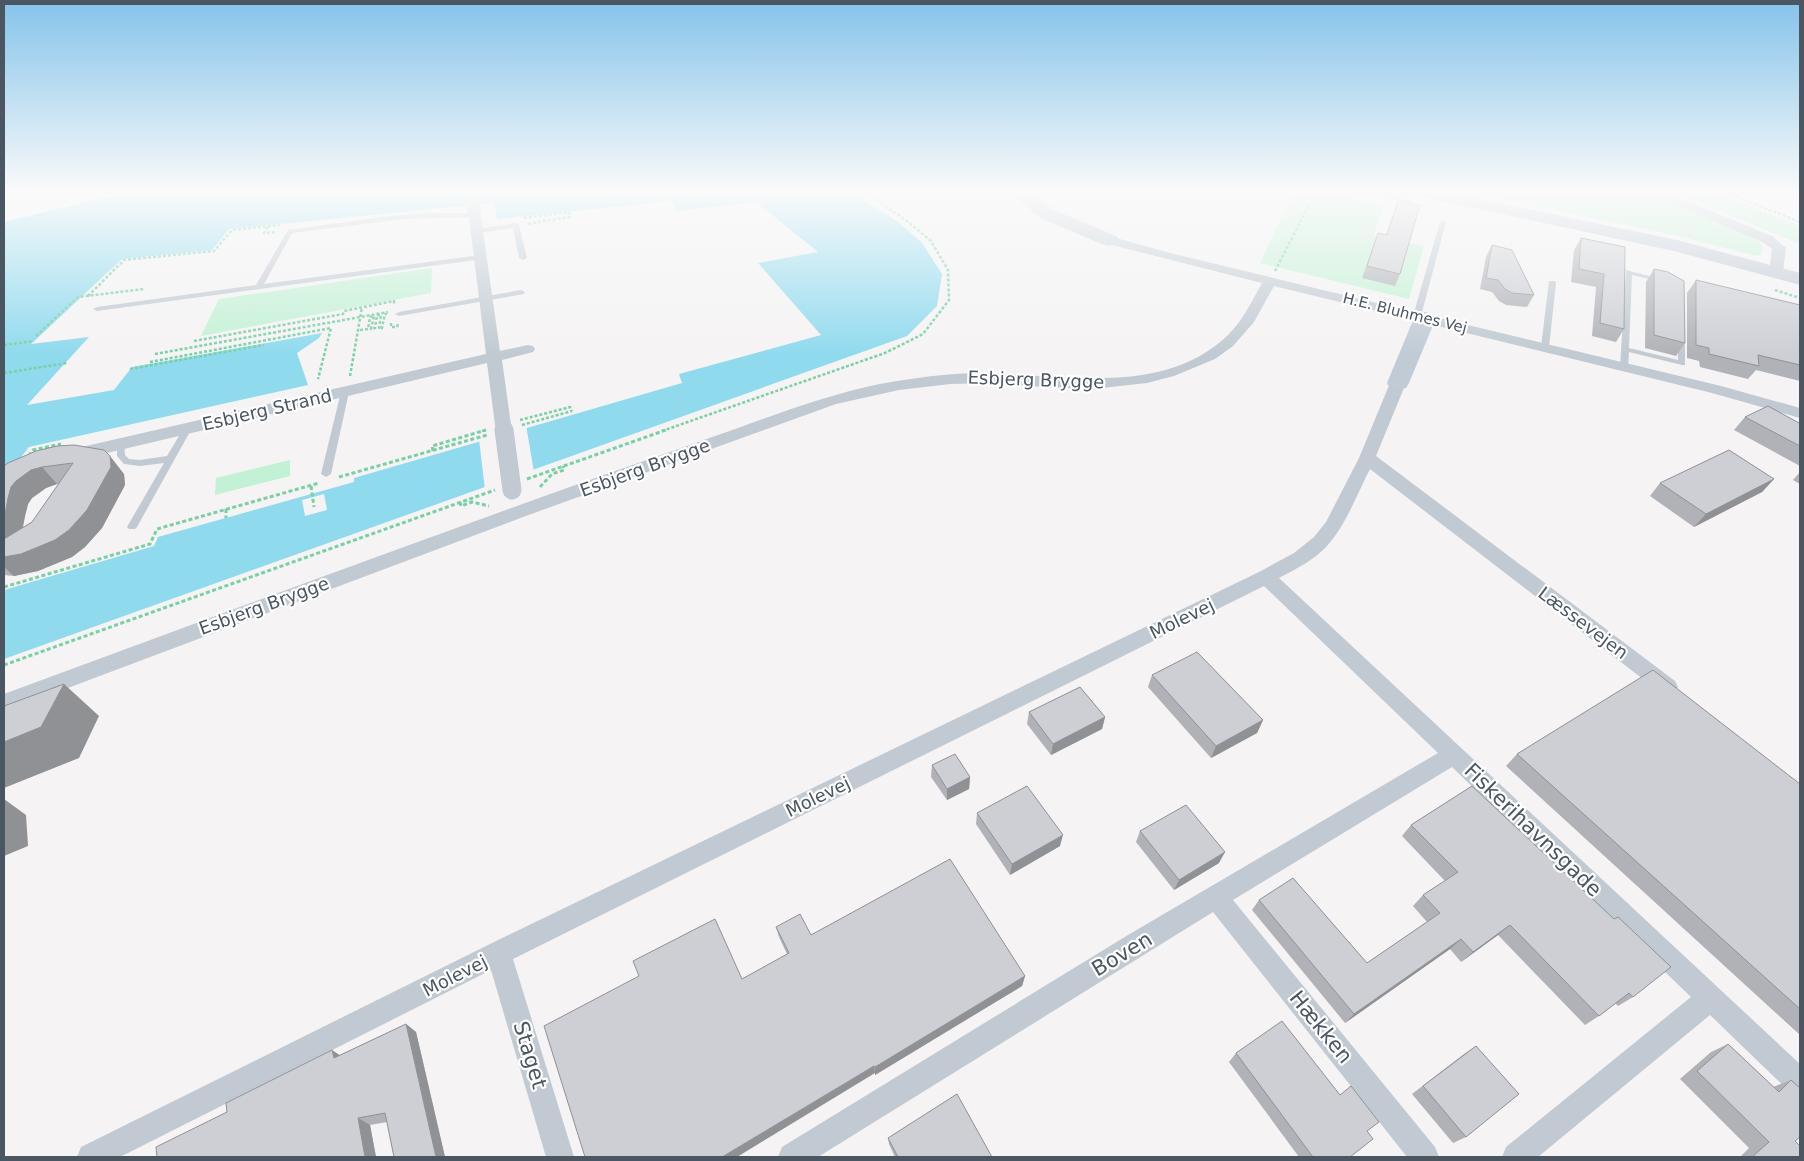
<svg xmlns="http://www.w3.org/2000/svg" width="1804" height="1161" viewBox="0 0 1804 1161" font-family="'DejaVu Sans',sans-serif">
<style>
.green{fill:#c3f1d5}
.water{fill:#90daee}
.pier{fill:#f5f3f3}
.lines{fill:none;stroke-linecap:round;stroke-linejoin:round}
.path-far1{stroke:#7ad0a6;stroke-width:2.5;stroke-dasharray:3 2;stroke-linecap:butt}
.path{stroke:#7ad0a6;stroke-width:3;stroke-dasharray:4 2.5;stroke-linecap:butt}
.lane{fill:#c1cad2;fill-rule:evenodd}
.street{fill:#c1cad2;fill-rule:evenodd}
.secondary{fill:#c1cbd6;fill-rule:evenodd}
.street-bridge-far1{stroke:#c1cad2;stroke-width:14}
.street-bridge{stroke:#c1cad2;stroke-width:19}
.wall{fill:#b0b2b7;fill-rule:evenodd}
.shaded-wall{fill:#909195}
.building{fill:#cdcfd5;stroke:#909195}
.labels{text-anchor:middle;stroke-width:4.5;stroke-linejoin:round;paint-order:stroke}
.far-street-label{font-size:15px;fill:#4a5661;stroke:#fff}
.street-label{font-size:18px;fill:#4a5661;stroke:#fff}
.near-street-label{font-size:21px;fill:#4a5661;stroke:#fff}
</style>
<rect width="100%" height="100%" fill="#f5f3f3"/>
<g class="green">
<polygon points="1293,193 1327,193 1384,205 1374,235 1424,246 1409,299 1260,263"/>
<polygon points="1475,193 1647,193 1750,237 1759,242 1763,247 1761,255 1757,256 1670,234"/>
<polygon points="1675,193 1717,193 1800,226 1800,244"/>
<polygon points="432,268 431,293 201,336 219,299"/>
<polygon points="290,460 290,476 215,495 216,478"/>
</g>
<polygon class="water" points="139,193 851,193 897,221 922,243 942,274 937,306 907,336 4,659 4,590 154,546 158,537 354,482 354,478 682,383 679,374 821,335 758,263 818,252 756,202 678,211 671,201 497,219 494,203 229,229 212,250 122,259 31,344 89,337 27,405 114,390 132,367 322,333 319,338 297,353 308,385 29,447 4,478 4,222 99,199"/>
<g class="pier">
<polygon points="526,425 534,472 485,490 479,439"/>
<polygon points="324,494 327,510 305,516 302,500"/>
</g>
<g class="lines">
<g class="path-far1">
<polyline points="1370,193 1414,202"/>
<polyline points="1397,193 1410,195"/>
<polyline points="1727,193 1800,222"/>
<polyline points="4,195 15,193"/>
<polyline points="524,218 569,212 570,217 526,224"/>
<polyline points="268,227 264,233 277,232"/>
<polyline points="1275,271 1309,205"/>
<polyline points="1775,290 1800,298"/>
<polyline points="88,296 124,260 214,251 232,230 280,225"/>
<polyline points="391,323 391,327 397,327 398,324"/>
<polyline points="360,330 368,329 370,317 374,316 371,329 375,328 377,315 381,315 379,329 382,328 385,314 387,314"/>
<polyline points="36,336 78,297 144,289"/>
<polyline points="194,341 343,314 344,311 394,301 394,304"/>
<polyline points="4,345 34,341"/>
<polyline points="155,354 388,312"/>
<polyline points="150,362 331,328 318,379"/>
<polyline points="130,369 264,345"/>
<polyline points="4,373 67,363"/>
<polyline points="350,376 362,307"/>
<polyline points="520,420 570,407 572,411"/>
<polyline points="522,425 572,411"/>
<polyline points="482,431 487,430"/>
<polyline points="662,431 885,353 923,334 949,300 948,270 931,241 903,218 865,193"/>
</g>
<g class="path">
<polyline points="433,451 432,446 486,430"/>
<polyline points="29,456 33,450 61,444"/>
<polyline points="339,477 487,435"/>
<polyline points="527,479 666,430"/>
<polyline points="311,486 314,507"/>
<polyline points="540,487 552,474 564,470 563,466"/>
<polyline points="460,502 461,506 472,502 489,506"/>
<polyline points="226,509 226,518"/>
<polyline points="4,587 150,544 157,529 319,483"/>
<polyline points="4,665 495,490"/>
</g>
<g class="lane">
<polygon points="428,213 475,213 478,215 475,217 405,219 292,233 264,284 480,255 484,257 483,259 97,311 93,309 97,307 256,285 288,230 382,217"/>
<polygon points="1443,220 1446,222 1421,316 1417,318 1414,318 1413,316 1440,222"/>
<polygon points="516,223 519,225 527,258 523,260 519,258 513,228 477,233 474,231 477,229"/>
<polygon points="1626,270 1665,280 1661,282 1632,275 1629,348 1678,360 1678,336 1679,334 1685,334 1685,365 1682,365 1629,352 1628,367 1624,369 1620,367"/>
<polygon points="1549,281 1555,281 1556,283 1549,347 1545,349 1541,347"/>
<polygon points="521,290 525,292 524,294 399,316 395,314 399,312"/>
<polygon points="345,389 349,392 331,474 326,477 321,474 341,392"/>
<polygon points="188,425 192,428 137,527 135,529 129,529 127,527 164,463 140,466 124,464 117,456 117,444 121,441 124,442 125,455 129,459 140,460 167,456 185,426"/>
</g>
<g class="street">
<polygon points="1652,193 1668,193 1772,236 1786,248 1783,272 1776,276 1769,272 1772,249 1762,242 1654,196"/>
<polygon points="474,206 480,210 500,351 528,345 533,346 535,349 533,352 502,360 511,425 509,429 503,430 497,429 495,425 487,363 73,461 67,459 65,455 67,451 73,449 486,354 468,210"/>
<path d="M 1109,236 L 1170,253 L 1721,386 L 1800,408 L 1800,418 L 1712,393 L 1274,286 L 1254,322 L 1233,346 L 1215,359 L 1174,376 L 1147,383 L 1102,388 L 1058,388 L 990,383 L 950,384 L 899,390 L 836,404 L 523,517 L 4,712 L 4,694 C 197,623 390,551 584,482 C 635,464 687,446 738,428 C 785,411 831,394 880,384 C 914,378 947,373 981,373 C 1062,374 1164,398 1229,334 C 1243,320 1252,301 1262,283 L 1104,243 L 1102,240 Z"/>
<path d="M 1398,378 L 1403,380 L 1406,383 L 1376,456 L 1675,681 L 1678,687 L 1675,693 L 1668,695 L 1661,693 L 1370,469 C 1357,494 1346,525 1327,546 C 1314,560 1296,569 1279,578 L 1800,1064 L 1800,1095 L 1790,1092 L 1710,1015 L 1538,1157 L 1502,1157 L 1506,1147 L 1691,997 L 1452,767 L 1233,900 L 1435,1147 L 1439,1157 L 1407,1157 L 1213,912 L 818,1157 L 778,1157 L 782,1147 L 1128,935 L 1438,753 L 1264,586 L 513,959 L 574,1157 L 546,1157 L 491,970 L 120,1157 L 77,1157 L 81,1147 L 490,944 L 1259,572 L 1294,553 L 1314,537 L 1326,522 L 1359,458 L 1390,383 L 1393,380 Z"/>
</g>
<g class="secondary">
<polygon points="1011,193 1031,193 1054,210 1116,236 1119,240 1116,244 1109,246 1102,244 1040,218"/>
<polygon points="1418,193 1451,193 1677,240 1800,273 1800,285 1674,251 1427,198 1421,197"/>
<polygon points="1425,312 1432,314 1436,318 1409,383 1406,388 1398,390 1390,388 1387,383 1414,318 1418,314"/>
</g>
<g class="street-bridge-far1">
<polyline points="471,193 474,210"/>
<polyline points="503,425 504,431"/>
</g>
<polyline class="street-bridge" points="504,430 512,490"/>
</g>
<g class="wall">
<polygon points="1398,201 1400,274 1395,286 1362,278 1378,233 1386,235"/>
<polygon points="1581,238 1625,247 1624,329 1616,342 1592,336 1596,287 1571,282 1574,250"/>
<polygon points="1492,245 1534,295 1527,307 1506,305 1499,301 1492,292 1480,289 1486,257"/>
<polygon points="1654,269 1685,343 1676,356 1645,348 1646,282"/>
<polygon points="1696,280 1800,305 1800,381 1756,370 1748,379 1700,367 1699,361 1687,358 1687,293"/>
<polygon points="1745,417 1799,423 1800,422 1800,466 1734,430"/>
<path d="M 57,446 L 124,474 L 125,485 L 102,528 L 85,547 L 72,557 L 38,571 L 14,576 L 4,575 L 4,466 ZM 57,484 L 59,484 L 32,522 L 22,528 L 28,504 L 32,498 L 46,488 Z"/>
<polygon points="1800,472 1800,484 1793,480"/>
<polygon points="1774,479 1762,492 1694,527 1650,496 1660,483"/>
<polygon points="1152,675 1263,720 1257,733 1211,758 1148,687"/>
<polygon points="1029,712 1105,717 1102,729 1051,755 1027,724"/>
<polygon points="1517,754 1800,784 1800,1035 1506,766"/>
<polygon points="932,765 970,777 969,789 947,800 931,777"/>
<polygon points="1472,786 1633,997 1618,1006 1615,1003 1599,1016 1585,1025 1498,935 1461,962 1450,949 1345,1023 1252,910 1259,900 1367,963 1427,922 1413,906 1423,895 1445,881 1402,836 1411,825"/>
<polygon points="977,813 1060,846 1010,875 976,824"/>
<polygon points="1140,831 1219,863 1174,890 1136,842"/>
<polygon points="776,927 811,935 1025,976 1022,986 875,1075 875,1073 742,979 787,954 779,937"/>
<polygon points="406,1024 416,1032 445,1157 394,1157 387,1122 370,1125 376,1157 157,1157 340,1055"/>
<polygon points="1728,1044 1773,1087 1791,1080 1795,1141 1800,1157 1740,1157 1749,1148 1680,1079 1711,1052"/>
<polygon points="1476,1046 1466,1137 1453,1143 1412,1094 1464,1054"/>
<polygon points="1236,1053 1367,1131 1350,1157 1299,1157 1229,1062"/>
<polygon points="888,1138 992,1157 895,1157 889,1144"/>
</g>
<g class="shaded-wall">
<polygon points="110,456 124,474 125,485 102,528 85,547 72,557 38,571 14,576 4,567 4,520 8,498 11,487 16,481 31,470 42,467 57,484 46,488 32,498 28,504 25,516 18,555"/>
<polygon points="1774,479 1762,492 1694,527 1706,514"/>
<polygon points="64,684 99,716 79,758 4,788 4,742"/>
<polygon points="1105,717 1102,729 1051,755 1053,744"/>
<polygon points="1263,720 1257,733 1211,758 1216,746"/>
<polygon points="970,777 969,789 947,800 947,789"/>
<polygon points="4,799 26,815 28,846 4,856"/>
<polygon points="1063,835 1060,846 1010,875 1012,864"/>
<polygon points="1225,852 1219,863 1174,890 1179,880"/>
<polygon points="1510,925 1498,935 1461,962 1473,952"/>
<polygon points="1461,939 1450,949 1345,1023 1354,1014"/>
<polygon points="1025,976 1022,986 875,1075 875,1067"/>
<polygon points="406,1024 416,1032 445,1157 436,1157"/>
<polygon points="332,1050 344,1058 334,1058"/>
<polygon points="874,1066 875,1073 737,1157 722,1157"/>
<polygon points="358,1118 370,1125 376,1157 365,1157"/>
</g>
<g class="building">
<polygon points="1398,201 1420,205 1400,274 1367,266 1378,233 1387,235"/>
<polygon points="1581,238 1625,247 1624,329 1600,323 1604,274 1579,269"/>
<polygon points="1492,245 1512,250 1534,295 1512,293 1505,289 1498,280 1486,278"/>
<polygon points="1654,269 1668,272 1684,281 1685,343 1654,335"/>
<polygon points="1696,280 1800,305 1800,365 1758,355 1759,366 1709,354 1709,348 1696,345"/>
<polygon points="1768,406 1799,423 1800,422 1800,446 1745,417"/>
<polygon points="74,445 104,450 110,456 111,467 87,510 69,530 55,540 21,554 4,557 4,539 32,522 73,463 42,467 31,470 16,481 11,487 8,498 4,520 4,466 8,463 36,451 57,446"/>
<polygon points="1729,450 1774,479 1706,514 1660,483"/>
<polygon points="1197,652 1263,720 1216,746 1152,675"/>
<polygon points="1653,670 1800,784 1800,1009 1517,754"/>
<polygon points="64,684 41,727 4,742 4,706"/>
<polygon points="1080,687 1105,717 1053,744 1029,712"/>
<polygon points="955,754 970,777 947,789 932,765"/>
<polygon points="1027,786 1063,835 1012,864 977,813"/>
<polygon points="1472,786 1614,919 1618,917 1671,967 1633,997 1629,993 1599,1016 1510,925 1473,952 1461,939 1354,1014 1259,900 1293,878 1367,963 1440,913 1423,895 1458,872 1411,825"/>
<polygon points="1186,805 1225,852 1179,880 1140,831"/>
<polygon points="950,859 1025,976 875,1067 874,1066 722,1157 585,1157 544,1026 639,976 633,961 715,919 742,979 789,953 776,927 800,914 811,935"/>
<polygon points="1282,1021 1340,1095 1351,1086 1379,1122 1367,1131 1373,1139 1350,1157 1313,1157 1236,1053"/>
<polygon points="406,1024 436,1157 394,1157 385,1113 358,1118 365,1157 157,1157 156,1147 227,1112 226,1103 332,1050 334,1058"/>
<polygon points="1728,1044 1779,1092 1791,1080 1800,1088 1800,1137 1795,1141 1800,1146 1800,1157 1752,1157 1769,1142 1697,1071"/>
<polygon points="1476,1046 1519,1094 1466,1137 1423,1086"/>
<polygon points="957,1094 992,1157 898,1157 888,1138"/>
</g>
<linearGradient id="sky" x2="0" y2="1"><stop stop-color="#85c3ea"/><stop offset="0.54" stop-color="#fafafa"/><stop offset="1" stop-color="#fafafa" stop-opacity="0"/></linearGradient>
<rect width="1804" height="355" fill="url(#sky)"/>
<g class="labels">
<g class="far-street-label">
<text transform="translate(1405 313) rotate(14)" y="5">H.E. Bluhmes Vej</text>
</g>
<g class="street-label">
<text transform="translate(1036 380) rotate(2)" y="6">Esbjerg Brygge</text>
<text transform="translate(267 410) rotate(-13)" y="6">Esbjerg Strand</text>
<text transform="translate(645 468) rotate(-20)" y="6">Esbjerg Brygge</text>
<text transform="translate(264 606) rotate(-20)" y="6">Esbjerg Brygge</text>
<text transform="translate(1182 619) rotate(-26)" y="6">Molevej</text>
<text transform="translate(1583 623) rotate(37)" y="6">Læssevejen</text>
<text transform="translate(818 797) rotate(-26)" y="6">Molevej</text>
<text transform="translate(455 976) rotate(-27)" y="6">Molevej</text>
</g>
<g class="near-street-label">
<text transform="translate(1533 830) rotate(44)" y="7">Fiskerihavnsgade</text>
<text transform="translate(1122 954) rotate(-31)" y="7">Boven</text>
<text transform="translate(1321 1027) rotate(51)" y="7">Hækken</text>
<text transform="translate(530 1055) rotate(73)" y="7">Staget</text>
</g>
</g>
<rect width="1804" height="1161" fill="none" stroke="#4a5661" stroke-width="10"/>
</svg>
